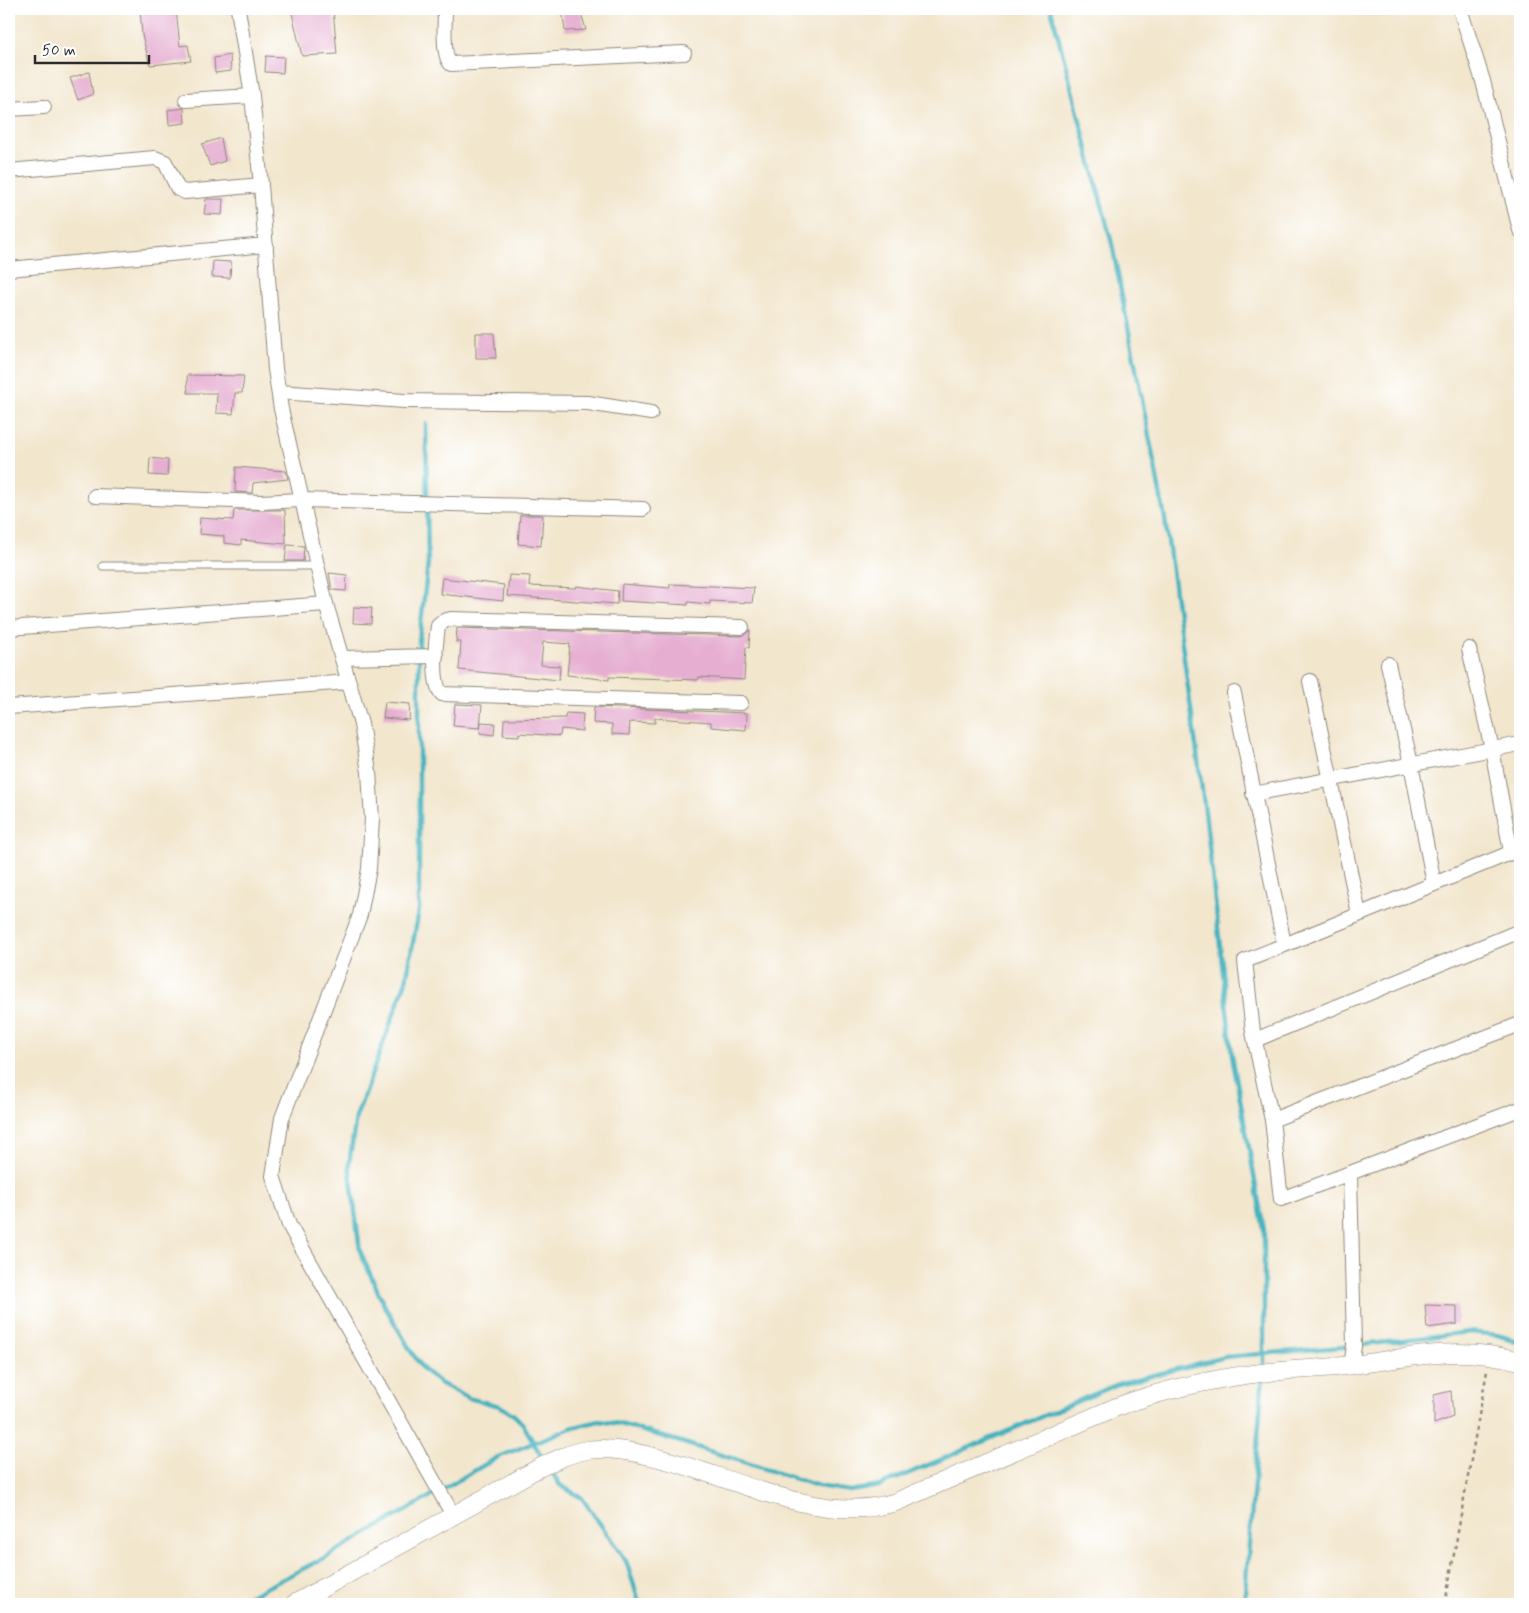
<svg xmlns="http://www.w3.org/2000/svg" width="1529" height="1613" viewBox="0 0 1529 1613" font-family="Mynerve,sans-serif">
<style>
.lines{fill:none;stroke-linecap:round;stroke-linejoin:round}
.stream{stroke:#44b3bf;stroke-width:4.5}
.building{fill:#e6afd2}
.service-casing{stroke:#8e887c;stroke-width:9}
.minor-casing{stroke:#8e887c;stroke-width:16}
.tertiary-casing{stroke:#8e887c;stroke-width:19}
.path{stroke:#8e887c;stroke-width:2.5;stroke-dasharray:4 4;stroke-linecap:butt}
.service{stroke:#fff;stroke-width:7}
.minor{stroke:#fff;stroke-width:14}
.tertiary{stroke:#fff;stroke-width:18}
</style>
<rect width="100%" height="100%" fill="#fff"/>
<filter id="ink" filterUnits="userSpaceOnUse"><feTurbulence type="fractalNoise" baseFrequency=".02" numOctaves="2"/><feDisplacementMap in="SourceGraphic" scale="10" xChannelSelector="R" yChannelSelector="G"/><feConvolveMatrix kernelMatrix="1 2 1 2 8 2 1 2 1" color-interpolation-filters="sRGB"/></filter>
<filter id="wash" filterUnits="userSpaceOnUse"><feTurbulence type="fractalNoise" baseFrequency=".0096" numOctaves="4" result="noise"/><feDisplacementMap in="SourceGraphic" scale="20" xChannelSelector="R" yChannelSelector="G"/><feGaussianBlur stdDeviation="1.12" result="paint"/><feColorMatrix in="noise" values="0 0 0 0 0 0 0 0 0 0 0 0 0 0 0 0 0 1.4 0 .05"/><feComposite in="paint" operator="in"/></filter>
<g filter="url(#wash)">
<rect width="100%" height="100%" fill="#f2e6cd"/>
<g class="lines">
<g class="stream">
<polyline points="1051,9 1112,244 1165,519 1206,819 1232,1055 1264,1230 1264,1369"/>
<polyline points="426,424 428,563 419,640 419,910 406,981 356,1117 349,1164 360,1251 383,1303 412,1353 423,1369 440,1383 468,1398 500,1406 514,1415 523,1424 544,1461"/>
<polyline points="549,1468 560,1485 582,1498 626,1561 640,1604"/>
<polyline points="234,1604 328,1556 498,1457 571,1428 599,1421 620,1424 681,1442 818,1486 850,1491 879,1486 1118,1384 1225,1357 1354,1346 1469,1332 1497,1335 1520,1342"/>
<polyline points="1244,1604 1263,1376"/>
</g>
</g>
<g id="blocks">
<g class="building">
<polygon points="140,9 176,9 180,46 188,45 191,61 150,65 142,35"/>
<polygon points="291,9 333,9 337,54 302,56"/>
<polygon points="562,9 580,9 586,30 565,31"/>
<polygon points="230,55 231,71 215,73 214,58"/>
<polygon points="266,56 284,57 283,73 265,72"/>
<polygon points="89,72 93,94 78,100 70,78"/>
<polygon points="184,108 185,123 169,125 168,110"/>
<polygon points="221,138 225,161 210,166 202,144"/>
<polygon points="206,199 223,199 222,215 204,214"/>
<polygon points="213,261 231,262 230,278 212,277"/>
<polygon points="476,333 494,333 496,358 476,358"/>
<polygon points="187,375 244,376 242,393 235,393 233,414 216,413 217,393 188,393"/>
<polygon points="150,458 168,460 167,476 149,475"/>
<polygon points="236,467 286,471 288,479 253,483 252,493 235,492"/>
<polygon points="234,510 285,510 286,544 241,540 241,545 224,543 224,536 199,534 200,518 233,520"/>
<polygon points="520,515 543,515 541,546 518,544"/>
<polygon points="287,545 304,546 303,561 285,561"/>
<polygon points="329,573 347,575 346,591 332,590"/>
<polygon points="509,575 530,576 529,586 576,588 576,586 618,591 617,604 507,596"/>
<polygon points="442,578 504,585 503,601 440,594"/>
<polygon points="622,584 670,588 670,584 754,588 752,603 710,601 710,604 688,602 688,605 621,601"/>
<polygon points="354,607 372,608 371,624 353,623"/>
<polygon points="457,628 742,636 750,630 749,648 746,647 744,680 699,677 698,680 609,677 609,680 567,675 570,644 543,642 541,665 560,666 559,680 459,670 461,642 456,642"/>
<polygon points="385,702 410,704 409,720 383,718"/>
<polygon points="455,704 482,705 480,728 453,726"/>
<polygon points="594,707 747,713 746,730 711,727 711,722 655,718 655,723 630,722 629,735 612,734 612,724 593,723"/>
<polygon points="566,713 583,714 582,731 561,729 560,736 519,733 519,736 503,735 504,719 565,718"/>
<polygon points="481,722 495,723 494,735 480,733"/>
<polygon points="1425,1305 1457,1306 1457,1324 1427,1328"/>
<polygon points="1451,1391 1453,1417 1434,1424 1434,1395"/>
</g>
</g>
</g>
<g filter="url(#ink)">
<use href="#blocks" fill-opacity="0" stroke="#8e887c" stroke-width="1"/>
<g class="lines">
<defs>
<polyline id="service" points="103,566 317,566"/>
<g id="minor">
<polyline points="238,9 252,96 261,185 275,369 281,409 326,604 361,724 369,772 372,819 369,869 360,915 282,1118 273,1176 289,1225 453,1515"/>
<path d="M 445,9 C 445,21 442,57 451,64 L 684,53"/>
<polyline points="1460,9 1483,81 1520,230"/>
<polyline points="186,100 252,96"/>
<polyline points="9,109 44,107"/>
<polyline points="9,171 155,158 165,162 178,189 185,192 261,185"/>
<polyline points="9,269 266,245"/>
<polyline points="279,392 404,401 588,403 651,413"/>
<polyline points="95,496 261,502 301,500 643,509"/>
<polyline points="9,628 326,604"/>
<polyline points="1469,649 1492,749 1511,852"/>
<polyline points="342,658 436,656"/>
<polyline points="1388,664 1411,764 1434,884"/>
<polyline points="1310,681 1359,914"/>
<polyline points="1234,693 1284,944"/>
<path d="M 741,703 L 442,694 C 431,683 436,641 438,626 L 444,621 L 451,619 L 742,627"/>
<polyline points="9,707 349,682"/>
<polyline points="1253,794 1520,744"/>
<polyline points="1520,849 1245,961 1253,1032 1272,1120 1281,1199 1520,1109"/>
<polyline points="1255,1040 1520,931"/>
<polyline points="1272,1120 1520,1024"/>
<polyline points="1350,1174 1354,1346 1351,1365"/>
</g>
<path id="tertiary" d="M 294,1604 L 537,1469 C 553,1461 569,1453 587,1450 C 607,1447 630,1451 650,1456 C 728,1473 817,1527 896,1502 L 1114,1408 C 1164,1389 1215,1378 1269,1372 C 1296,1369 1324,1369 1352,1365 C 1415,1357 1456,1345 1520,1361"/>
</defs>
<use href="#service" class="service-casing"/>
<use href="#minor" class="minor-casing"/>
<use href="#tertiary" class="tertiary-casing"/>
<polyline class="path" points="1445,1604 1487,1371"/>
<use href="#service" class="service"/>
<use href="#minor" class="minor"/>
<use href="#tertiary" class="tertiary"/>
</g>
</g>
<rect width="1529" height="1613" fill="none" stroke="#fff" stroke-width="30"/>
<path d="M35 55v8h114v-8" fill="none" stroke="#2b2b2b" stroke-width="2.5"/>
<text x="42" y="55" font-size="15" fill="#2b2b2b" stroke="#ffffff" stroke-width="4" paint-order="stroke">50 m</text>
</svg>
